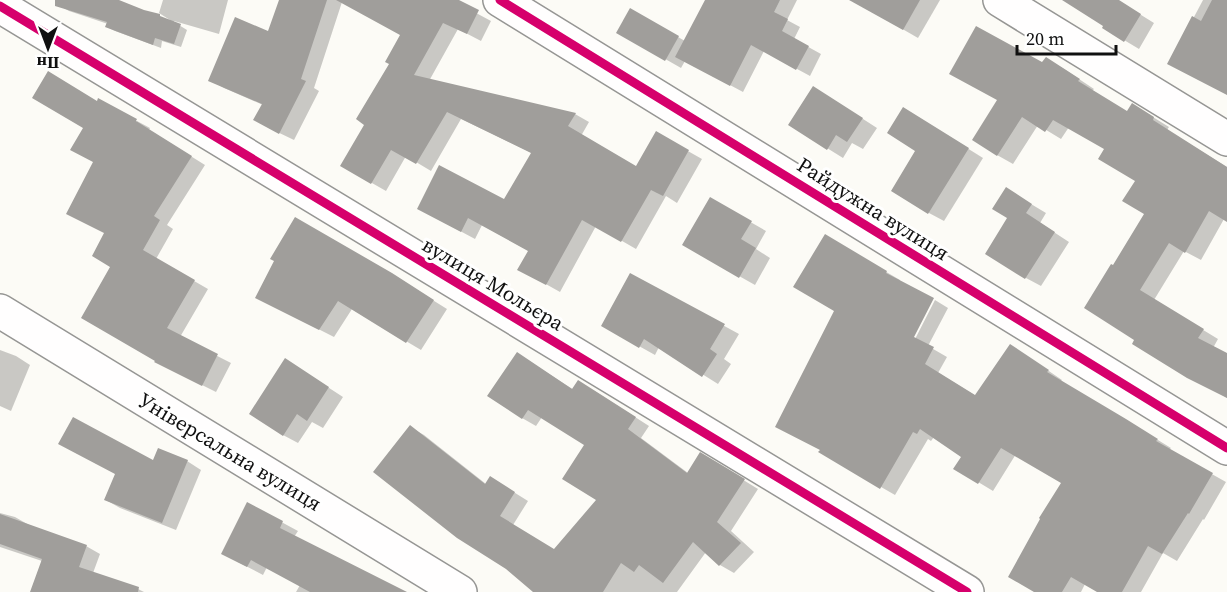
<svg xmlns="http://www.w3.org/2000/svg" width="1227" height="592" viewBox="0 0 1227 592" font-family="'Source Serif 4',serif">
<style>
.shadow{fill:#0003}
.building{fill:#a09e9b}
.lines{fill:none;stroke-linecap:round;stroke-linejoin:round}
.minor-casing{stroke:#969694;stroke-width:36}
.minor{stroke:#fffefe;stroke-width:33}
.cycleway-casing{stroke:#fff;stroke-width:13}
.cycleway{stroke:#d6006c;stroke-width:9}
.labels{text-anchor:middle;stroke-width:6;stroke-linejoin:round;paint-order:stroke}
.street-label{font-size:21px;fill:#101010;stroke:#fff}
</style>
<rect width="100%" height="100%" fill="#fcfbf6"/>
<g class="shadow">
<polygon points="64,0 115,0 170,21 170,20 159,13 163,0 228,0 219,34 174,21 174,22 187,30 181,47 162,41 161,48 115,31 107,27 108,24 69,11 62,7"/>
<polygon points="280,0 452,0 491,21 481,41 458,29 429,81 575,114 589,122 581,136 636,168 656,133 702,159 677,203 666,196 636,249 596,226 560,292 519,269 529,251 482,225 475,239 432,216 505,201 532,153 461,119 431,171 406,156 386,191 342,166 366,124 402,35 342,2 314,88 319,91 294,140 269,128 263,105 224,88 210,80 269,33"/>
<polygon points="706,0 797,0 787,20 800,27 794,39 821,54 810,76 764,51 743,92 685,61 681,68 618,32 631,10 685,41"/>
<polygon points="861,0 940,0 918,38 859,4"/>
<polygon points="1065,0 1117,0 1154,23 1139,49 1104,28 1105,26"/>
<polygon points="1203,0 1227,0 1227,94 1169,64"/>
<polygon points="1042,64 1061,67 1094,89 1092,91 1128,113 1148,114 1169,127 1167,130 1227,167 1227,221 1224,219 1201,260 1184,251 1154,300 1218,339 1213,348 1227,355 1227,398 1136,340 1114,267 1146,214 1137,180 1106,149 1069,127 1061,139 1038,125 1013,164 997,155"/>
<polygon points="829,97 877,128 863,149 852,143 843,158 790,125"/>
<polygon points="919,118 983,158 944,221 929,213 917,150"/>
<polygon points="137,121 150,128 149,130 205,165 167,225 173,229 156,259 208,289 180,337 231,363 216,392 170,369 112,266 106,234 133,128"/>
<polygon points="1021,198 1046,213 1040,223 1069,242 1041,286 1026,278 1009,217"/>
<polygon points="710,199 766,231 756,249 770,258 755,285 684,245"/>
<polygon points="825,236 900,280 899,282 910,343 912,345 935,300 948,308 928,346 947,357 938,373 976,396 1024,354 1062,380 1060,382 1140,429 1171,448 1169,450 1226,482 1204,520 1203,519 1177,561 1163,553 1141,592 1100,592 1085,584 1081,592 1037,592 1064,482 1016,454 993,491 955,468 963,457 934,437 931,441 928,439 895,495 820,452 836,310"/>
<polygon points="631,275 739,334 724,359 731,364 718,384 659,347 655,355 603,326"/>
<polygon points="407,284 447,309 421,350 352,309 334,337 271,305"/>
<polygon points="0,350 16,356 30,365 11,411 0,406"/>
<polygon points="518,354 574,390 593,390 649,426 641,438 688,473 701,454 758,489 731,531 754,552 734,573 720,565 706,552 677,592 536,592 410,427 424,435 486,484 504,486 528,501 513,525 554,550 598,500 586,445 542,417 536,426 522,418"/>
<polygon points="300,369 343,397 323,428 312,422 298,443 283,435"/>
<polygon points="187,461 201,470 176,530 120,508 106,500 116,474 153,462"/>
<polygon points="248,504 298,531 294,537 402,592 296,592 300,585 267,567 263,575 238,562"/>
<polygon points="0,513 15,517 29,525 86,546 100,554 93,573 136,588 144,592 31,592 42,561 0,547"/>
</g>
<g class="building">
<polygon points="55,0 119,0 144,10 160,14 160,16 181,24 174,44 155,38 153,45 105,27 107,22 55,6"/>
<polygon points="279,0 327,0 301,79 306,81 279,134 253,120 262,104 208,81 235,17 268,31"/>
<polygon points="336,0 459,0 479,10 467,34 443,23 414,75 576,113 568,126 636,166 656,131 689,150 663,196 651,190 621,242 582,220 546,285 517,270 528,251 468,218 461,232 417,209 439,165 504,199 531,153 447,112 416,164 391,150 371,184 340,166 364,125 356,119 389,64 385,62 400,35"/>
<polygon points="705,0 780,0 774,12 788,19 782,31 809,46 796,70 751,45 730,86 675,57"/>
<polygon points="849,0 920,0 903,30"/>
<polygon points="1062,0 1119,0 1141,14 1124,42 1102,28 1103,26"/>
<polygon points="1212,0 1227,0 1227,95 1167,64 1192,16 1201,21"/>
<polygon points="630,8 679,36 665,61 616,33"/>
<polygon points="976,26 1042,62 1046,57 1080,79 1078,81 1127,111 1132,103 1154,117 1153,120 1227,167 1227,222 1209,211 1185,253 1169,243 1140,290 1204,329 1198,338 1227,353 1227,398 1187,378 1132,344 1134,340 1084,308 1111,264 1113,265 1144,214 1122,201 1135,181 1098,159 1104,149 1053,120 1045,132 1022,117 997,156 972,140 997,100 949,74"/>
<polygon points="48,71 97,101 98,98 137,119 136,121 192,156 154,216 160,220 143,250 195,280 167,328 218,354 202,386 154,362 155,361 81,318 110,267 92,256 104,233 66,214 93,162 70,150 83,128 32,98"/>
<polygon points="813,86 863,118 847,142 836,135 827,150 788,125"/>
<polygon points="903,107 969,148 928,214 891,191 915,151 887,133"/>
<polygon points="1006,187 1032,204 1026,213 1055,232 1025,279 985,254 1007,218 992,209"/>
<polygon points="710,197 752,221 741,239 756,248 739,278 682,245"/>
<polygon points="295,217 392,273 434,300 406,343 338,301 319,330 255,298 274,261 270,259"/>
<polygon points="825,234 887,271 886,273 934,298 914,337 934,347 925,364 975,395 1010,344 1049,370 1047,372 1126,419 1158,439 1156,441 1213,473 1189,514 1188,513 1162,554 1148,546 1122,592 1097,592 1071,577 1062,592 1034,592 1008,577 1040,519 1039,518 1061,483 1001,448 978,484 953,469 961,457 920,429 917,434 913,432 880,489 818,452 820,450 775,427 834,311 793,287"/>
<polygon points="630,273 725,324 710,349 717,354 702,377 644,339 639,348 601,326"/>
<polygon points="517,352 572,389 578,380 636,417 628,429 687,473 700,452 745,479 717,522 741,543 719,566 693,542 663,583 639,565 634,572 621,563 603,592 533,592 506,569 457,538 373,472 410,425 485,484 490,476 515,492 500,516 554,549 596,500 562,479 584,445 528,410 522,419 487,396"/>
<polygon points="285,358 329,387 307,421 297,414 283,436 249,414"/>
<polygon points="73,417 153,460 158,448 188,460 162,523 104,500 115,474 58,444"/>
<polygon points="247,502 283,521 280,528 407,592 310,592 251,560 247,567 221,554"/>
<polygon points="0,514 87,545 79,567 139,587 138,592 30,592 42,559 0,544"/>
</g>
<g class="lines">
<defs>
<g id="minor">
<polyline points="500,0 1227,448"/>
<polyline points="1000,0 1227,139"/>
<polyline points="0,6 967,592"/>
<polyline points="0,311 460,592"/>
</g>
</defs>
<use href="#minor" class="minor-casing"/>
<use href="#minor" class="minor"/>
<defs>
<g id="cycleway">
<polyline points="500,0 1227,448"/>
<polyline points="0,6 967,592"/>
</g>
</defs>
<use href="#cycleway" class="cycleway-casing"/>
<use href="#cycleway" class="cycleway"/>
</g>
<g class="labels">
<g class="street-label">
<text transform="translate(873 209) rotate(32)" y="7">Райдужна вулиця</text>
<text transform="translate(493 284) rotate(31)" y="7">вулиця Мольєра</text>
<text transform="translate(230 452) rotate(31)" y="7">Універсальна вулиця</text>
</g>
</g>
<g transform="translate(48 48) rotate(180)" stroke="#ffffff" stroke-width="4.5" paint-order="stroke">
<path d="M0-4.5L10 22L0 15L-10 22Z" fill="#101010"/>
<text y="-9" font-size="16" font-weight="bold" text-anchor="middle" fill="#101010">Пн</text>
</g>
<path d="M1017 45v9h99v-9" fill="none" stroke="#101010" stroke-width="3"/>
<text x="1026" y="45" font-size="18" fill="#101010" stroke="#ffffff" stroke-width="4.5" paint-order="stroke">20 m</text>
</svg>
